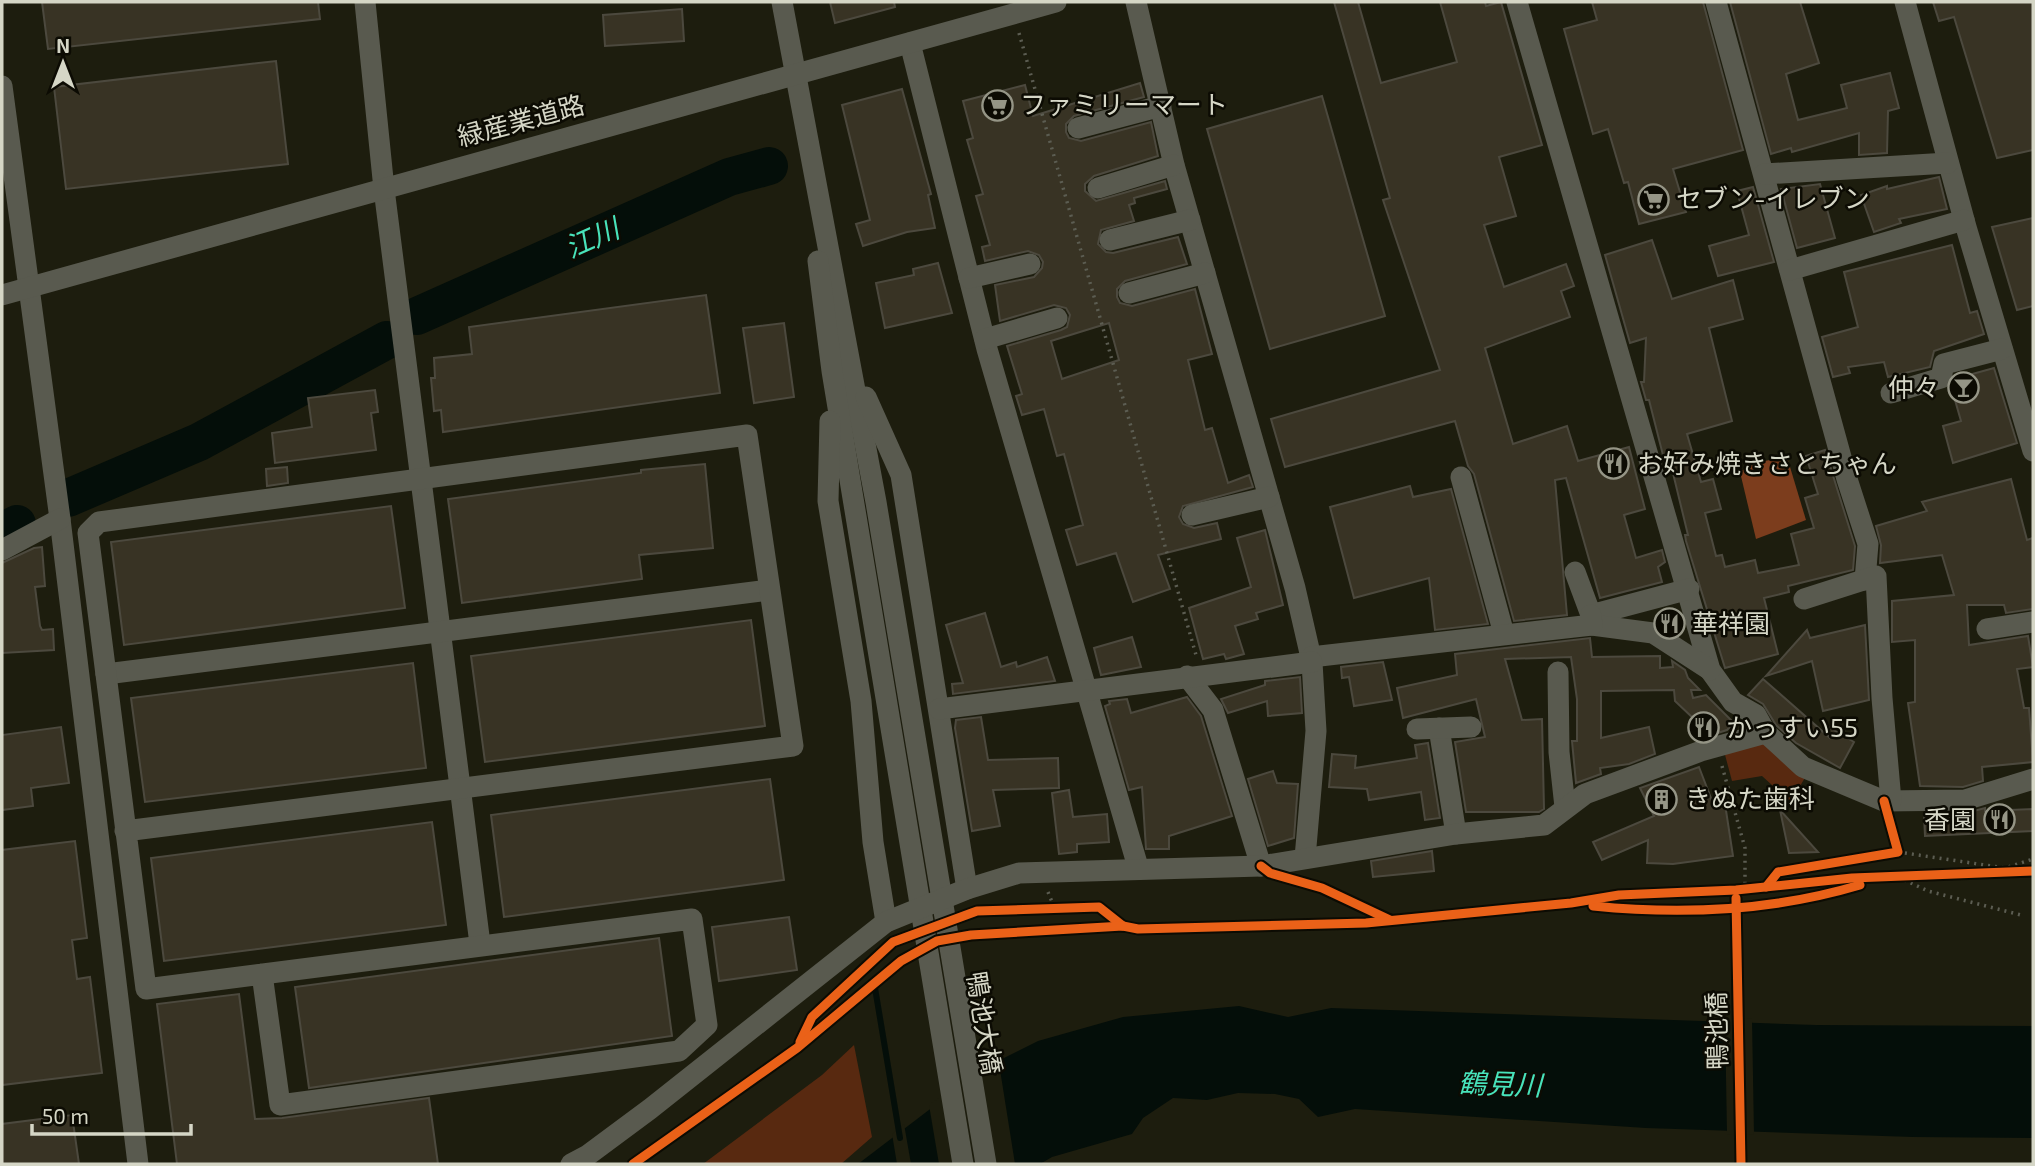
<svg xmlns="http://www.w3.org/2000/svg" width="2035" height="1166" viewBox="0 0 2035 1166" font-family="'Exo 2','Noto Sans JP',sans-serif">
<style>
.green{fill:#582910}
.forest{fill:#7c3d1d}
.water{fill:#040e09}
.pier{fill:#1d1d0e}
.lines{fill:none;stroke-linecap:round;stroke-linejoin:round}
.stream{stroke:#040e09;stroke-width:6}
.river{stroke:#040e09;stroke-width:38}
.building{fill:#383324;stroke:#4c493e;stroke-width:2;fill-rule:evenodd}
.path{stroke:#5c5d52;stroke-width:3.5;stroke-dasharray:2 5;stroke-linecap:butt}
.minor{stroke:#595a4f;stroke-width:21}
.cycleway-casing{stroke:#0c0b03;stroke-width:13}
.cycleway{stroke:#ea6118;stroke-width:9}
.labels{text-anchor:middle;stroke-width:5;stroke-linejoin:round;paint-order:stroke}
.poi-label{font-size:26px;fill:#d5d6c6;stroke:#0c0b03;text-anchor:start}
.street-label{font-size:26px;fill:#d5d6c6;stroke:#0c0b03}
.water-label{font-size:28px;font-style:italic;fill:#48e3bb;stroke:#0c0b03}
</style>
<rect width="100%" height="100%" fill="#1d1d0e"/>
<g class="green">
<polygon points="1762,739 1807,774 1791,802 1762,776 1732,781 1724,751"/>
<polygon points="854,1045 872,1137 841,1164 703,1164 822,1075"/>
</g>
<polygon class="forest" points="1787,457 1806,520 1756,539 1740,472 1753,463"/>
<polygon class="water" points="1239,1006 1288,1017 1331,1008 1816,1025 2033,1026 2033,1138 1913,1137 1646,1128 1355,1109 1318,1117 1299,1099 1275,1094 1238,1093 1207,1100 1173,1098 1143,1118 1132,1134 1052,1157 1040,1164 858,1164 984,1068 1038,1041 1123,1017"/>
<g class="pier">
<polygon points="1725,1018 1752,1019 1754,1135 1727,1134"/>
<polygon points="998,1057 1015,1164 939,1164 929,1105"/>
<polygon points="904,1124 911,1164 897,1164 892,1134"/>
</g>
<g class="lines">
<polyline class="stream" points="875,988 900,1138"/>
<g class="river">
<polyline points="417,316 729,177 769,166"/>
<polyline points="68,498 199,442 387,340"/>
<polyline points="2,532 17,524"/>
</g>
</g>
<g class="building">
<polygon points="42,2 318,2 320,19 48,49"/>
<polygon points="830,2 894,2 895,7 835,23"/>
<polygon points="1334,2 1358,2 1381,83 1457,62 1440,2 1485,2 1486,6 1501,2 1542,145 1499,157 1516,216 1484,225 1504,287 1566,264 1574,286 1561,291 1570,317 1485,348 1513,444 1567,426 1578,461 1629,447 1645,509 1624,515 1636,558 1662,550 1665,562 1658,567 1662,582 1600,598 1566,478 1555,480 1567,615 1514,621 1474,474 1468,466 1455,421 1285,467 1271,419 1440,370 1383,200 1390,198"/>
<polygon points="1592,2 1703,2 1743,150 1673,169 1686,212 1639,224 1628,182 1624,183 1608,129 1593,134 1564,29 1597,20"/>
<polygon points="1730,2 1800,2 1819,63 1786,74 1798,120 1847,108 1841,85 1890,73 1899,108 1888,111 1887,153 1859,155 1859,133 1792,152 1791,148 1771,154"/>
<polygon points="1933,2 2033,2 2033,150 1997,158 1954,17 1939,21"/>
<polygon points="682,9 684,41 605,46 603,15"/>
<polygon points="276,61 288,164 66,189 54,87"/>
<path d="M 1140,83 L 1144,97 L 1074,116 L 1066,124 L 1066,132 L 1069,138 L 1081,141 L 1151,122 L 1158,156 L 1094,176 L 1085,184 L 1085,191 L 1096,201 L 1165,181 L 1167,189 L 1134,198 L 1135,203 L 1129,205 L 1134,221 L 1101,230 L 1098,244 L 1106,252 L 1113,253 L 1178,237 L 1187,264 L 1125,281 L 1117,289 L 1117,297 L 1120,303 L 1132,306 L 1195,289 L 1212,354 L 1188,360 L 1205,430 L 1212,428 L 1228,483 L 1249,475 L 1253,487 L 1183,506 L 1179,517 L 1183,524 L 1194,528 L 1217,523 L 1221,539 L 1158,555 L 1170,589 L 1133,602 L 1116,553 L 1077,565 L 1066,530 L 1083,525 L 1064,454 L 1057,456 L 1044,409 L 1022,415 L 1016,396 L 1022,394 L 1007,346 L 1061,330 L 1067,327 L 1070,315 L 1066,308 L 1054,305 L 1000,321 L 995,285 L 1034,277 L 1042,268 L 1043,262 L 1039,255 L 1028,251 L 985,261 L 982,247 L 990,245 L 976,196 L 983,194 L 967,140 L 973,138 L 963,101 L 1025,85 L 1033,116 ZM 1109,323 L 1119,360 L 1062,379 L 1051,341 Z"/>
<polygon points="902,89 931,194 928,195 935,228 907,232 863,246 856,224 870,220 842,105"/>
<polygon points="1322,96 1385,316 1270,349 1207,129"/>
<polygon points="1939,177 1947,209 1899,219 1901,223 1874,232 1861,195 1887,186 1887,189"/>
<polygon points="1820,184 1835,238 1797,248 1781,189"/>
<polygon points="1753,187 1774,262 1718,276 1709,246 1749,235 1737,191"/>
<polygon points="2033,218 2033,306 2017,310 1992,227"/>
<polygon points="1652,240 1672,299 1733,280 1743,319 1709,328 1732,421 1687,434 1701,482 1713,479 1721,509 1705,513 1716,556 1722,555 1725,567 1755,560 1758,573 1799,565 1791,534 1814,528 1805,498 1818,494 1806,456 1825,450 1855,546 1853,570 1788,586 1789,592 1764,598 1778,654 1725,668 1686,541 1685,535 1688,535 1671,465 1666,467 1649,400 1646,400 1641,382 1644,382 1646,338 1630,343 1605,255"/>
<polygon points="1952,245 1970,313 1977,311 1984,334 1934,351 1930,367 1888,377 1884,362 1848,367 1850,373 1833,377 1822,337 1858,327 1844,272"/>
<polygon points="938,263 952,313 885,328 876,283 914,275 913,269"/>
<polygon points="706,295 720,393 443,432 441,410 434,411 431,378 435,378 434,358 472,354 469,327"/>
<polygon points="784,323 794,397 754,403 743,328"/>
<polygon points="1994,368 2017,443 1953,463 1943,426 1961,421 1951,386 1954,379"/>
<polygon points="375,390 378,412 371,413 376,450 275,463 272,433 312,427 308,398"/>
<polygon points="705,464 713,548 639,555 642,579 462,603 448,499 641,473 641,470"/>
<polygon points="287,467 288,483 267,486 266,469"/>
<polygon points="2011,479 2027,540 2033,538 2033,609 2006,613 2004,605 1967,605 1969,645 2028,636 2033,667 2017,669 2024,708 2029,708 2033,762 1982,767 1983,781 1963,787 1920,786 1908,703 1915,702 1915,640 1892,642 1892,601 1954,595 1942,555 1880,563 1881,545 1876,526 1927,511 1922,502"/>
<polygon points="1410,486 1413,497 1451,489 1488,624 1435,630 1429,578 1354,598 1330,507"/>
<polygon points="391,506 405,608 124,645 111,542"/>
<polygon points="1265,530 1283,605 1256,613 1258,619 1235,626 1244,654 1226,659 1224,654 1203,659 1189,608 1251,587 1237,538"/>
<polygon points="42,547 45,586 35,587 40,626 42,630 53,629 54,650 2,653 2,563 34,548"/>
<polygon points="985,613 1001,667 1016,662 1017,667 1047,657 1055,681 953,694 952,684 963,683 946,625"/>
<polygon points="751,620 765,726 485,762 471,656"/>
<polygon points="1865,625 1869,700 1823,711 1812,661 1766,676 1807,630 1810,638"/>
<polygon points="1132,637 1141,667 1101,675 1094,648"/>
<polygon points="1590,638 1592,657 1660,656 1660,668 1673,667 1672,661 1685,670 1688,678 1700,690 1691,690 1693,698 1706,695 1734,723 1727,730 1711,735 1675,701 1674,690 1601,691 1601,738 1649,727 1655,754 1629,764 1600,768 1601,774 1576,783 1572,741 1577,741 1577,699 1571,657 1505,659 1522,720 1542,719 1544,809 1539,812 1466,812 1455,742 1485,737 1476,699 1403,718 1397,688 1457,675 1455,654"/>
<polygon points="1383,662 1392,700 1354,706 1349,677 1342,678 1341,667"/>
<polygon points="413,663 426,768 145,802 131,698"/>
<polygon points="1300,677 1302,713 1268,716 1267,701 1228,713 1221,699 1265,685 1265,681"/>
<polygon points="1763,679 1829,737 1827,726 1854,742 1840,768 1796,743 1776,725 1763,704 1748,695"/>
<polygon points="1187,697 1201,716 1232,816 1169,836 1169,849 1146,849 1142,787 1129,790 1105,706 1110,704 1109,701 1127,699 1131,713"/>
<polygon points="981,717 988,760 1058,758 1059,788 993,790 1000,826 972,831 955,728 956,720"/>
<polygon points="61,727 69,783 31,788 33,806 2,810 2,735"/>
<polygon points="1428,743 1440,818 1425,820 1421,792 1369,800 1367,789 1329,787 1332,754 1356,756 1355,768 1417,758 1415,745"/>
<polygon points="1699,767 1714,806 1725,804 1733,856 1673,864 1647,863 1648,840 1602,860 1593,842 1654,816 1640,788"/>
<polygon points="1273,771 1277,783 1298,784 1294,838 1268,846 1248,779"/>
<polygon points="770,779 784,880 504,917 491,815"/>
<polygon points="1069,790 1073,817 1107,814 1109,842 1077,844 1077,852 1059,854 1052,793"/>
<polygon points="1985,808 1985,811 2033,809 2033,831 1925,836 1924,814 1966,813"/>
<polygon points="1780,810 1818,852 1789,853"/>
<polygon points="432,822 446,925 164,961 151,858"/>
<polygon points="75,841 87,938 72,940 77,979 90,977 102,1073 2,1085 2,850"/>
<polygon points="1432,851 1434,871 1373,877 1371,861"/>
<polygon points="789,917 797,970 719,981 712,927"/>
<polygon points="659,938 672,1036 309,1088 295,987"/>
<polygon points="239,994 255,1119 282,1118 429,1098 438,1164 177,1164 157,1004"/>
<polygon points="72,1115 79,1164 2,1164 2,1124"/>
</g>
<g class="lines">
<g class="path">
<polyline points="1019,33 1196,655"/>
<polyline points="1722,766 1745,848 1745,889"/>
<polyline points="1898,852 2005,868 2033,859"/>
<polyline points="1898,877 1928,891 2021,915"/>
<polyline points="1048,892 1054,907"/>
</g>
<g class="minor">
<polyline points="365,2 384,189 480,944"/>
<polyline points="782,2 876,502 986,1164"/>
<polyline points="1136,2 1174,165 1295,588 1312,662 1316,731 1305,858"/>
<polyline points="1517,2 1710,670 1733,702 1756,715 1766,733 1803,767 1884,801 1965,800 2033,779"/>
<polyline points="1716,2 1847,479 1868,544 1865,580"/>
<polyline points="1905,2 1966,227 2033,451"/>
<polyline points="910,43 987,349 1138,867"/>
<polyline points="2,86 60,519 138,1164"/>
<polyline points="1078,128 1161,106"/>
<polyline points="1764,174 1948,163"/>
<polyline points="1098,188 1174,165"/>
<polyline points="1110,240 1190,220"/>
<polyline points="818,261 832,371 963,1164"/>
<polyline points="1790,270 1964,220"/>
<polyline points="969,278 1030,264"/>
<polyline points="1129,293 1205,273"/>
<polyline points="2,295 1056,2"/>
<polyline points="985,339 1057,318"/>
<polyline points="1891,393 1941,378 1944,364 2002,349"/>
<polyline points="866,397 901,475 967,889"/>
<polyline points="830,421 828,501 861,701 873,842 886,922"/>
<polyline points="1461,477 1504,634"/>
<polyline points="1192,515 1269,497"/>
<polyline points="2,550 60,519"/>
<polyline points="1575,572 1591,615 1689,589"/>
<polyline points="1804,599 1876,576 1882,698 1891,801"/>
<polyline points="1592,625 1653,633 1710,670"/>
<polyline points="1987,629 2033,622"/>
<polyline points="1311,657 1592,625 1591,615"/>
<polyline points="1558,672 1559,752 1565,807"/>
<polyline points="106,674 769,590"/>
<polyline points="1187,676 1213,710 1261,866"/>
<polyline points="939,709 1312,662"/>
<polyline points="1439,728 1456,834"/>
<polyline points="1417,729 1471,727"/>
<path d="M 125,831 L 793,746 L 747,435 L 99,522 L 88,533 C 107,685 126,837 146,989 L 692,919 L 707,1025 L 679,1051 L 280,1105 L 262,974"/>
<polyline points="571,1164 588,1155 650,1109 886,922 967,889 1019,873 1261,866 1456,834 1544,825 1585,794 1701,751 1766,733"/>
</g>
<defs>
<g id="cycleway">
<polyline points="1261,866 1270,873 1322,888 1390,920"/>
<polyline points="1766,887 1778,872 1898,852 1884,801"/>
<polyline points="1736,898 1741,1164"/>
<path d="M 1593,906 C 1682,915 1773,911 1860,885"/>
<polyline points="800,1042 812,1017 893,942 977,911 1099,907 1123,926"/>
<polyline points="633,1164 797,1048 901,961 937,941 971,935 1123,926 1138,929 1366,923 1571,903 1619,895 1736,890 1852,878 2033,871"/>
</g>
</defs>
<use href="#cycleway" class="cycleway-casing"/>
<use href="#cycleway" class="cycleway"/>
</g>
<defs>
<symbol id="supermarket-ring" viewBox="-11 -11 22 22"><circle r="9.5" fill="#0c0b03" stroke="#959586" stroke-width="1.5"/><path d="M-6-5.5h2.5l.6 2H6L4.5 2H-2.5L-4.4-4H-6ZM-1.5 3.2a1.3 1.3 0 1 0 .1 0ZM3 3.2a1.3 1.3 0 1 0 .1 0Z" fill="#959586"/></symbol>
<symbol id="bar-ring" viewBox="-11 -11 22 22"><circle r="9.5" fill="#0c0b03" stroke="#959586" stroke-width="1.5"/><path d="M-6-5H6L.8 .8V4.5H3.5V6h-7V4.5H-.8V.8Z" fill="#959586"/></symbol>
<symbol id="restaurant-ring" viewBox="-11 -11 22 22"><circle r="9.5" fill="#0c0b03" stroke="#959586" stroke-width="1.5"/><path d="M-5-6h1v4h1v-4h1v4h1v-4h1v5L-1.5 .5V6h-2V.5L-5-1ZM5-6V6H3V1.5H1.5Q1.5-4 5-6Z" fill="#959586"/></symbol>
<symbol id="building-ring" viewBox="-11 -11 22 22"><circle r="9.5" fill="#0c0b03" stroke="#959586" stroke-width="1.5"/><path d="M-4-6H4V6H1V3H-1V6H-4ZM-2.5-4.3h1.7v1.8h-1.7ZM.8-4.3h1.7v1.8H.8ZM-2.5-1h1.7V.8h-1.7ZM.8-1h1.7V.8H.8Z" fill="#959586"/></symbol>
</defs>
<g fill-rule="evenodd">
<use href="#supermarket-ring" x="980" y="88" width="35" height="35"/>
<use href="#supermarket-ring" x="1636" y="182" width="35" height="35"/>
<use href="#bar-ring" x="1946" y="370" width="35" height="35"/>
<use href="#restaurant-ring" x="1596" y="446" width="35" height="35"/>
<use href="#restaurant-ring" x="1652" y="606" width="35" height="35"/>
<use href="#restaurant-ring" x="1686" y="710" width="35" height="35"/>
<use href="#building-ring" x="1644" y="782" width="35" height="35"/>
<use href="#restaurant-ring" x="1982" y="802" width="35" height="35"/>
</g>
<g class="labels">
<g class="poi-label">
<text x="1020" y="114">ファミリーマート</text>
<text x="1676" y="208">セブン-イレブン</text>
<text x="1940" y="397" text-anchor="end">仲々</text>
<text x="1637" y="473">お好み焼きさとちゃん</text>
<text x="1692" y="633">華祥園</text>
<text x="1726" y="737">かっすい55</text>
<text x="1685" y="808">きぬた歯科</text>
<text x="1976" y="829" text-anchor="end">香園</text>
</g>
<g class="street-label">
<text transform="translate(521 121) rotate(-15)" y="9">緑産業道路</text>
<text transform="translate(984 1023) rotate(81)" y="9">鴨池大橋</text>
<text transform="translate(1717 1031) rotate(-91)" y="9">鴨池橋</text>
</g>
<g class="water-label">
<text transform="translate(592 238) rotate(-24)" y="10">江川</text>
<text transform="translate(1500 1084) rotate(2)" y="10">鶴見川</text>
</g>
</g>
<rect width="2035" height="1166" fill="none" stroke="#d5d6c6" stroke-width="7"/>
<g transform="translate(63 63)" stroke="#0c0b03" stroke-width="5" paint-order="stroke">
<path d="M0-5L12 26L0 18L-12 26Z" fill="#d5d6c6"/>
<text y="-10" font-size="19" font-weight="bold" text-anchor="middle" fill="#d5d6c6">N</text>
</g>
<path d="M32 1124v10h159v-10" fill="none" stroke="#d5d6c6" stroke-width="3.5"/>
<text x="42" y="1124" font-size="21" fill="#d5d6c6" stroke="#0c0b03" stroke-width="5" paint-order="stroke">50 m</text>
</svg>
